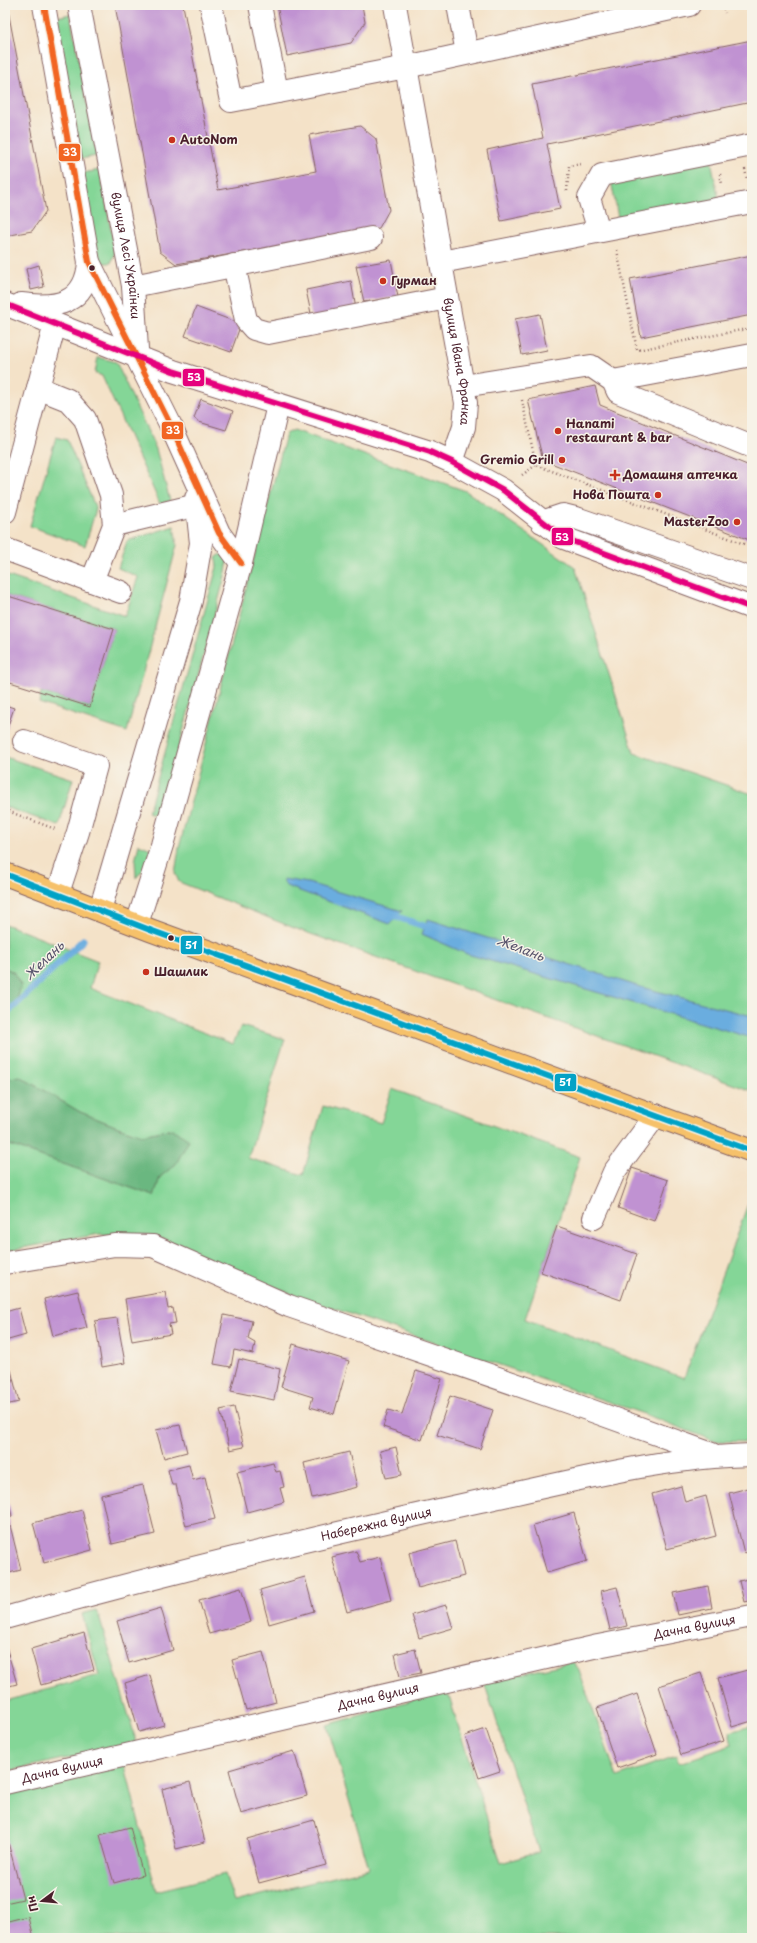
<svg xmlns="http://www.w3.org/2000/svg" width="757" height="1943" viewBox="0 0 757 1943" font-family="'Playpen Sans',sans-serif">
<style>
.green{fill:#84d697;stroke:#677a61}
.forest{fill:#6bb780;stroke:#5a6b56}
.water{fill:#6baddf;stroke:#5a6685}
.lines{fill:none;stroke-linecap:round;stroke-linejoin:round}
.stream{stroke:#6baddf;stroke-width:7}
.building{fill:#c092d2}
.minor-casing{stroke:#866362;stroke-width:24}
.major-casing{stroke:#866362;stroke-width:24}
.path{stroke:#866362;stroke-width:2.5;stroke-dasharray:1 3;stroke-linecap:butt}
.minor{stroke:#fff;stroke-width:22}
.major{stroke:#f6c16b;stroke-width:22}
.bus-1-casing{stroke:#f7f3e8;stroke-width:9}
.bus-2-casing{stroke:#f7f3e8;stroke-width:9}
.bus-3-casing{stroke:#f7f3e8;stroke-width:9}
.bus-1{stroke:#f26522;stroke-width:6}
.bus-2{stroke:#04a2c6;stroke-width:6}
.bus-3{stroke:#e5007d;stroke-width:6}
.poi-dot{fill:#c8321e;stroke:#f7f3e8;stroke-width:1.5}
.bus-dot{fill:#4a1f2b;stroke:#f7f3e8;stroke-width:1.5}
.labels{text-anchor:middle;stroke-width:3;stroke-linejoin:round;paint-order:stroke}
.poi-label{font-size:12px;font-weight:bold;fill:#4a1f2b;stroke:#f7f3e8;text-anchor:start}
.street-label{font-size:12px;fill:#4a1f2b;stroke:#f7f3e8}
.water-label{font-size:13px;font-style:italic;fill:#56516a;stroke:#f7f3e8}
.line-badge{stroke:#f7f3e8;stroke-width:1.5}
.badge-label{font-size:11px;text-anchor:middle;font-weight:bold;fill:#fff}
</style>
<rect width="100%" height="100%" fill="#f7f3e8"/>
<filter id="ink" filterUnits="userSpaceOnUse"><feTurbulence type="fractalNoise" baseFrequency=".025" numOctaves="2"/><feDisplacementMap in="SourceGraphic" scale="8" xChannelSelector="R" yChannelSelector="G"/><feConvolveMatrix kernelMatrix="1 2 1 2 8 2 1 2 1" color-interpolation-filters="sRGB"/></filter>
<filter id="wash" filterUnits="userSpaceOnUse"><feTurbulence type="fractalNoise" baseFrequency=".012" numOctaves="4" result="noise"/><feDisplacementMap in="SourceGraphic" scale="16" xChannelSelector="R" yChannelSelector="G"/><feGaussianBlur stdDeviation="0.9" result="paint"/><feColorMatrix in="noise" values="0 0 0 0 0 0 0 0 0 0 0 0 0 0 0 0 0 1.4 0 .05"/><feComposite in="paint" operator="in"/></filter>
<g filter="url(#wash)">
<rect width="100%" height="100%" fill="#f4e2c8"/>
<g class="green">
<polygon points="70,14 97,156 80,159 53,18"/>
<polygon points="711,160 719,200 618,218 611,180"/>
<polygon points="100,170 115,252 111,263 103,263 97,256 82,173"/>
<polygon points="98,357 116,362 156,449 170,501 160,504 102,376 95,373"/>
<polygon points="294,430 466,491 575,567 634,753 752,794 752,1091 294,928 179,882 175,873 179,848 286,434"/>
<polygon points="56,437 67,440 96,509 85,546 30,526"/>
<polygon points="174,526 177,545 127,732 39,703 41,692 90,707 114,629 5,595 5,575 125,616 138,577 118,568 127,541"/>
<polygon points="221,554 228,560 226,572 160,817 148,813 217,567 216,558"/>
<polygon points="5,757 73,779 59,826 5,807"/>
<polygon points="139,844 151,849 147,865 136,878 135,861"/>
<polygon points="5,924 98,961 90,988 233,1044 241,1026 285,1039 248,1158 303,1175 323,1106 381,1123 392,1089 580,1157 525,1319 684,1378 752,1193 752,1442 714,1441 644,1414 294,1295 164,1239 143,1236 100,1234 5,1251 5,1145 7,1144 154,1196 160,1177 176,1164 172,1129 142,1135 115,1126 80,1112 19,1076 5,1080 5,1012 17,1000 14,972 5,968"/>
<polygon points="97,1610 137,1743 9,1771 5,1756 5,1701 99,1675 82,1614"/>
<polygon points="573,1662 578,1668 617,1777 676,1756 679,1763 732,1745 729,1732 752,1726 752,1938 5,1938 5,1792 125,1766 156,1891 225,1874 234,1902 369,1868 327,1725 447,1690 501,1863 539,1852 484,1682"/>
</g>
<g class="forest">
<polygon points="5,968 13,972 21,985 17,1000 5,1012"/>
<polygon points="19,1076 80,1112 115,1126 142,1135 172,1129 189,1140 176,1164 160,1177 154,1196 7,1144 5,1145 5,1080"/>
</g>
<g class="water">
<polygon points="283,879 308,883 402,911 390,924 286,886"/>
<polygon points="428,919 637,986 752,1016 752,1038 467,954 422,934"/>
</g>
<g class="lines">
<g class="stream">
<polyline points="388,914 433,929"/>
<polyline points="5,1015 83,940"/>
</g>
</g>
<g id="blocks">
<g class="building">
<polygon points="5,5 7,5 46,211 32,231 5,236"/>
<polygon points="115,5 183,5 218,190 316,171 309,135 360,126 376,139 389,210 379,228 176,264 160,252"/>
<polygon points="277,5 362,5 365,22 351,43 287,56"/>
<polygon points="752,40 752,102 547,144 560,209 501,221 487,150 543,138 532,84"/>
<polygon points="752,255 752,315 641,337 630,279"/>
<polygon points="391,260 398,297 364,302 356,266"/>
<polygon points="39,265 44,287 31,290 26,269"/>
<polygon points="351,281 356,309 312,318 306,290"/>
<polygon points="196,307 241,324 231,352 185,336"/>
<polygon points="540,314 547,350 522,355 515,319"/>
<polygon points="595,386 600,405 752,467 752,541 543,460 528,400"/>
<polygon points="201,399 233,411 226,430 199,422 194,418"/>
<polygon points="5,595 114,629 90,707 10,682 5,696"/>
<polygon points="5,705 14,708 5,734"/>
<polygon points="632,1168 668,1180 654,1221 618,1208"/>
<polygon points="557,1226 637,1254 621,1300 541,1272"/>
<polygon points="78,1291 87,1328 53,1336 44,1299"/>
<polygon points="165,1292 168,1309 173,1308 176,1323 169,1324 171,1334 132,1341 125,1299"/>
<polygon points="19,1308 26,1335 5,1341 5,1312"/>
<polygon points="224,1315 252,1321 248,1339 255,1343 253,1354 234,1350 231,1367 214,1364"/>
<polygon points="117,1318 125,1363 102,1367 95,1321"/>
<polygon points="293,1344 349,1361 334,1414 310,1407 313,1397 281,1387"/>
<polygon points="239,1359 280,1369 274,1400 231,1391"/>
<polygon points="11,1370 19,1402 5,1405 5,1372"/>
<polygon points="416,1371 442,1379 422,1440 383,1427 388,1410 402,1414"/>
<polygon points="450,1396 493,1410 480,1449 437,1435"/>
<polygon points="234,1407 244,1447 230,1450 220,1410"/>
<polygon points="180,1425 187,1452 164,1458 156,1430"/>
<polygon points="396,1447 402,1475 386,1478 380,1451"/>
<polygon points="349,1452 357,1487 312,1498 304,1463"/>
<polygon points="273,1463 276,1472 280,1471 284,1487 280,1488 284,1502 247,1512 237,1472"/>
<polygon points="189,1465 193,1480 205,1477 215,1519 186,1526 176,1485 172,1485 168,1470"/>
<polygon points="143,1485 155,1534 112,1544 101,1495"/>
<polygon points="681,1486 685,1502 706,1496 716,1536 667,1549 652,1494"/>
<polygon points="752,1487 752,1551 744,1553 729,1493"/>
<polygon points="7,1496 12,1516 8,1517 21,1570 5,1574 5,1497"/>
<polygon points="82,1510 92,1550 44,1563 33,1523"/>
<polygon points="574,1513 587,1561 547,1573 533,1525"/>
<polygon points="455,1541 464,1576 418,1588 409,1553"/>
<polygon points="356,1551 360,1562 380,1557 391,1600 347,1612 332,1557"/>
<polygon points="305,1577 314,1611 269,1624 260,1590"/>
<polygon points="752,1578 752,1600 744,1602 739,1581"/>
<polygon points="708,1586 712,1608 678,1615 673,1593"/>
<polygon points="617,1587 627,1626 610,1630 601,1591"/>
<polygon points="241,1588 251,1622 209,1634 199,1600"/>
<polygon points="446,1605 453,1628 419,1638 412,1615"/>
<polygon points="161,1608 173,1650 129,1663 117,1621"/>
<polygon points="84,1633 94,1670 41,1685 31,1649"/>
<polygon points="5,1643 17,1684 5,1687"/>
<polygon points="415,1649 421,1673 400,1677 395,1654"/>
<polygon points="263,1652 276,1702 246,1710 232,1660"/>
<polygon points="751,1669 752,1721 732,1727 718,1678"/>
<polygon points="701,1673 724,1741 681,1755 659,1686"/>
<polygon points="150,1675 164,1725 139,1732 125,1683"/>
<polygon points="637,1694 657,1754 617,1768 597,1708"/>
<polygon points="486,1729 500,1771 479,1778 465,1736"/>
<polygon points="294,1751 307,1796 241,1814 229,1770"/>
<polygon points="190,1782 205,1842 176,1849 162,1789"/>
<polygon points="314,1820 326,1865 259,1883 247,1839"/>
<polygon points="130,1827 143,1875 114,1883 100,1835"/>
<polygon points="5,1831 23,1899 5,1903"/>
<polygon points="29,1917 34,1938 5,1938 5,1923"/>
</g>
</g>
</g>
<g filter="url(#ink)">
<use href="#blocks" fill-opacity="0" stroke="#866362" stroke-width="1"/>
<g class="lines">
<defs>
<g id="minor">
<polyline points="44,5 89,262 170,424 219,533 241,563"/>
<path id="s1" d="M 79,5 L 133,286 L 137,349"/>
<polyline points="211,5 231,101 406,67 689,5"/>
<polyline points="260,5 277,92"/>
<path id="s2" d="M 395,5 L 466,403 L 464,427 L 452,462"/>
<polyline points="458,5 467,53"/>
<polyline points="599,231 589,198 602,175 752,145"/>
<polyline points="441,262 752,202"/>
<polyline points="234,265 246,320 254,329 268,333 447,298"/>
<polyline points="133,286 371,238"/>
<polyline points="5,304 173,371 430,452 452,462 503,490 564,538 752,608"/>
<path d="M 21,304 C 56,309 86,304 89,262"/>
<polyline points="613,381 752,355"/>
<polyline points="463,386 591,366 613,381 618,392 752,447"/>
<polyline points="38,388 68,400 85,419 111,495 114,525 92,581"/>
<polyline points="5,512 55,324"/>
<polyline points="542,522 563,515 579,519 752,579"/>
<polyline points="114,525 197,505"/>
<polyline points="5,549 121,592"/>
<polyline points="24,741 96,766 78,832 58,893"/>
<polyline points="100,910 191,601 201,543 196,498"/>
<polyline points="137,924 162,845 241,563 278,405"/>
<polyline points="594,1218 614,1172 656,1115"/>
<polyline points="5,1263 115,1245 153,1246 289,1306 573,1404 712,1454"/>
<path id="s3" d="M 5,1618 C 162,1574 320,1536 480,1501 C 570,1482 660,1457 752,1455"/>
<path id="s4" d="M 5,1783 L 598,1646 L 752,1616"/>
</g>
<polyline id="major" points="5,874 150,930 752,1151"/>
</defs>
<use href="#minor" class="minor-casing"/>
<use href="#major" class="major-casing"/>
<g class="path">
<polyline points="723,5 725,13"/>
<polyline points="745,169 747,180"/>
<polyline points="720,174 722,184"/>
<polyline points="567,191 569,166 581,164"/>
<polyline points="617,250 637,350 752,328"/>
<polyline points="522,400 536,465 752,547"/>
<polyline points="522,475 536,465"/>
<polyline points="5,810 55,829"/>
</g>
<use href="#minor" class="minor"/>
<use href="#major" class="major"/>
<defs>
<polyline id="bus-1" points="44,5 89,262 170,424 219,533 241,563"/>
<polyline id="bus-2" points="5,874 150,930 752,1151"/>
<polyline id="bus-3" points="5,304 173,371 430,452 452,462 503,490 564,538 752,608"/>
</defs>
<use href="#bus-1" class="bus-1-casing"/>
<use href="#bus-2" class="bus-2-casing"/>
<use href="#bus-3" class="bus-3-casing"/>
<use href="#bus-1" class="bus-1"/>
<use href="#bus-2" class="bus-2"/>
<use href="#bus-3" class="bus-3"/>
</g>
</g>
<g class="poi-dot">
<circle cx="172" cy="140" r="4"/>
<circle cx="383" cy="281" r="4"/>
<circle cx="558" cy="431" r="4"/>
<circle cx="562" cy="460" r="4"/>
<path d="M613 469h4v4h4v4h-4v4h-4v-4h-4v-4h4z"/>
<circle cx="658" cy="495" r="4"/>
<circle cx="737" cy="522" r="4"/>
<circle cx="146" cy="972" r="4"/>
</g>
<g class="bus-dot">
<circle cx="92" cy="268" r="3.5"/>
<circle cx="171" cy="938" r="3.5"/>
</g>
<g class="labels">
<g class="poi-label">
<text x="180" y="144">AutoNom</text>
<text x="391" y="285">Гурман</text>
<text x="566" y="428">Hanami<tspan x="566" dy="14">restaurant &amp; bar</tspan></text>
<text x="554" y="464" text-anchor="end">Gremio Grill</text>
<text x="623" y="479">Домашня аптечка</text>
<text x="650" y="499" text-anchor="end">Нова Пошта</text>
<text x="729" y="526" text-anchor="end">MasterZoo</text>
<text x="154" y="976">Шашлик</text>
</g>
<g class="street-label">
<text dy="4" stroke="none"><textPath href="#s1" startOffset="255">вулиця Лесі Українки</textPath></text>
<text dy="4" stroke="none"><textPath href="#s2" startOffset="362">вулиця Івана Франка</textPath></text>
<text dy="4" stroke="none"><textPath href="#s3" startOffset="383">Набережна вулиця</textPath></text>
<text dy="4" stroke="none"><textPath href="#s4" startOffset="707">Дачна вулиця</textPath></text>
<text dy="4" stroke="none"><textPath href="#s4" startOffset="383">Дачна вулиця</textPath></text>
<text dy="4" stroke="none"><textPath href="#s4" startOffset="59">Дачна вулиця</textPath></text>
</g>
<g class="water-label">
<text transform="translate(521 948) rotate(21)" y="5">Желань</text>
<text transform="translate(44 960) rotate(-44)" y="5">Желань</text>
</g>
</g>
<g class="line-badge">
<rect x="58" y="143" width="23" height="19" rx="4" fill="#f26522"/>
<rect x="182" y="368" width="23" height="19" rx="4" fill="#e5007d"/>
<rect x="161" y="421" width="23" height="19" rx="4" fill="#f26522"/>
<rect x="551" y="527" width="23" height="19" rx="4" fill="#e5007d"/>
<rect x="180" y="935" width="23" height="20" rx="4" fill="#04a2c6"/>
<rect x="554" y="1073" width="23" height="19" rx="4" fill="#04a2c6"/>
</g>
<g class="badge-label">
<text x="70" y="156">33</text>
<text x="194" y="381">53</text>
<text x="173" y="434">33</text>
<text x="562" y="541">53</text>
<text x="191" y="949">51</text>
<text x="565" y="1086">51</text>
</g>
<rect width="757" height="1943" fill="none" stroke="#f7f3e8" stroke-width="20"/>
<g transform="translate(42 1901) rotate(254)" stroke="#f7f3e8" stroke-width="3" paint-order="stroke">
<path d="M0-3L7 15L0 10L-7 15Z" fill="#4a1f2b"/>
<text y="-6" font-size="11" font-weight="bold" text-anchor="middle" fill="#4a1f2b">Пн</text>
</g>
</svg>
